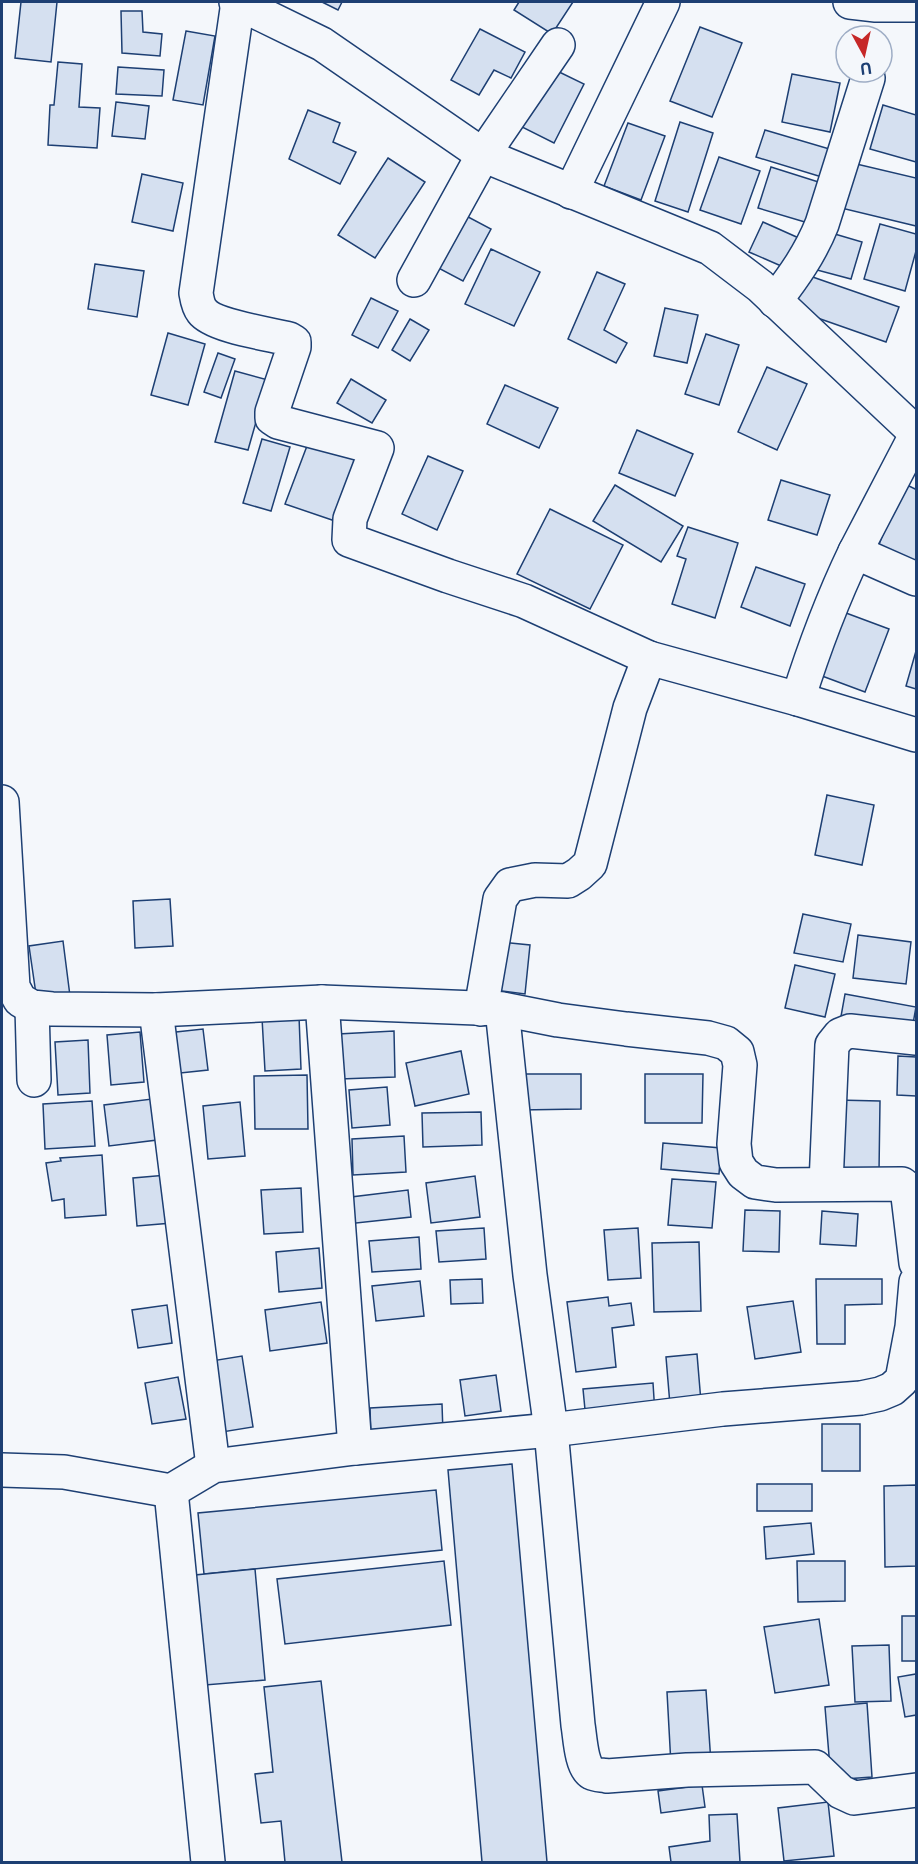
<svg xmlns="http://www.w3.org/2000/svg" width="918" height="1864" viewBox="0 0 918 1864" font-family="'Public Sans',sans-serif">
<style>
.building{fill:#d5e0f0;stroke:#1d3f73;stroke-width:1.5}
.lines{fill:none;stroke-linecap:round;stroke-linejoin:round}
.minor-casing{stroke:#1d3f73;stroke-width:36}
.minor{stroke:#f4f7fb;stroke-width:33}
</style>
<rect width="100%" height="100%" fill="#f4f7fb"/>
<g class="building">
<polygon points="21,2 57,2 51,62 15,58"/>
<polygon points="322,2 342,2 338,10"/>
<polygon points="519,2 573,2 552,34 514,10"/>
<polygon points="121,11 142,11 143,32 162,34 160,56 122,53"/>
<polygon points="700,27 742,43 712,117 670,101"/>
<polygon points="480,29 525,52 511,78 494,70 479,95 451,80"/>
<polygon points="186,31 215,36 203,105 173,100"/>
<polygon points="58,62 82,64 79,107 100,108 97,148 48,145 50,105 54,105"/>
<polygon points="118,67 164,70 162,96 116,94"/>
<polygon points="551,68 584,84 554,143 522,127"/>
<polygon points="792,74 840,83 830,132 782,122"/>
<polygon points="116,102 149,106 145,139 112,136"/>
<polygon points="883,105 916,115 916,162 870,149"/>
<polygon points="308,110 340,123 333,142 356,152 340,184 289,159"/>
<polygon points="680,122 713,133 688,212 655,201"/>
<polygon points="628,123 665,136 641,200 604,186"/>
<polygon points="765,130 843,153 835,181 756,157"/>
<polygon points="719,157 760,171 741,224 700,210"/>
<polygon points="388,158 425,182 375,258 338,235"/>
<polygon points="848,162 916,178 916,226 837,207"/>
<polygon points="771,167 828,185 815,225 758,208"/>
<polygon points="142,174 183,183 173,231 132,222"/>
<polygon points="455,210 491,229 463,281 427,262"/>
<polygon points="763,222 801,239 788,269 749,252"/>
<polygon points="880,224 916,234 916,251 905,291 864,279"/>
<polygon points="828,232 862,242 851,279 817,270"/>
<polygon points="491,249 540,272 514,326 465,304"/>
<polygon points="95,264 144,271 137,317 88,309"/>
<polygon points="597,272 625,284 604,330 627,343 616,363 568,339"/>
<polygon points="804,274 899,307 886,342 792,309"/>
<polygon points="371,298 398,311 378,348 352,335"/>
<polygon points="665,308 698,315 687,363 654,356"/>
<polygon points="410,319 429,330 410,361 392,350"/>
<polygon points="168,333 205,344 188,405 151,395"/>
<polygon points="706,334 739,345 719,405 685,394"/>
<polygon points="218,353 235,359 221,398 204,392"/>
<polygon points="767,367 807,384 777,450 738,432"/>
<polygon points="235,371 268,380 248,450 215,442"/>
<polygon points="351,379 386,400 372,423 337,403"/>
<polygon points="505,385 558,408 539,448 487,424"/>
<polygon points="637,430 693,454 675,496 619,473"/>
<polygon points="310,438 360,456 335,521 285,504"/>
<polygon points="262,439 290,447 271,511 243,503"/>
<polygon points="428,456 463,471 437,530 402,514"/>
<polygon points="781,480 830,495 817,535 768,520"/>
<polygon points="903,483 915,489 916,487 916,561 878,547"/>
<polygon points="615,485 683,526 661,562 593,521"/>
<polygon points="550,509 623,545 590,609 517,574"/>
<polygon points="688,527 738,543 715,618 672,604 686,559 677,556"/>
<polygon points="756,567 805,584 790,626 741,607"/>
<polygon points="838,610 889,629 865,692 814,673"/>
<polygon points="916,651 916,689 906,686"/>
<polygon points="827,795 874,805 862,865 815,855"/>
<polygon points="170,899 173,946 135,948 133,901"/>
<polygon points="803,914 851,924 843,962 794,953"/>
<polygon points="858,935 911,942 906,984 853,978"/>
<polygon points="63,941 70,996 37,1001 29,946"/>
<polygon points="499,942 530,945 525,994 494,990"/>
<polygon points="795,965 835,974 825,1017 785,1008"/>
<polygon points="845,994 916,1007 911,1035 840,1022"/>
<polygon points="299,1016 301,1069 265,1071 262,1018"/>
<polygon points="203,1029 208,1070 171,1074 167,1033"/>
<polygon points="394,1031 395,1077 340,1079 338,1034"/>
<polygon points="140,1032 144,1082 111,1085 107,1035"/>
<polygon points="88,1040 90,1093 58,1095 55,1042"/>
<polygon points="461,1051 469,1094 415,1106 406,1063"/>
<polygon points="898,1056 916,1057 916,1096 897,1095"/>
<polygon points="520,1074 581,1074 581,1109 520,1110"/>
<polygon points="645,1074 703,1074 702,1123 645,1123"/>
<polygon points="307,1075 308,1129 255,1129 254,1076"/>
<polygon points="387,1087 390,1125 352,1128 349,1090"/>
<polygon points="152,1099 157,1140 109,1146 104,1105"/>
<polygon points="836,1100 880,1101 879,1172 835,1171"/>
<polygon points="92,1101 95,1146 45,1149 43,1104"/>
<polygon points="240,1102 245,1156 208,1159 203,1106"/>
<polygon points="481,1112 482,1145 423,1147 422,1113"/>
<polygon points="404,1136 406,1172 353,1175 352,1139"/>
<polygon points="663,1143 721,1148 719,1174 661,1169"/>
<polygon points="102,1155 106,1215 65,1218 64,1199 52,1201 46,1163 61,1161 60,1158"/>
<polygon points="167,1175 172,1223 137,1226 133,1178"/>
<polygon points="475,1176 480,1217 431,1223 426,1183"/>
<polygon points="672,1179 716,1182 712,1228 668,1225"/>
<polygon points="301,1188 303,1232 264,1234 261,1190"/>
<polygon points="408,1190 411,1217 347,1224 343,1198"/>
<polygon points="745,1210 780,1211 779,1252 743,1251"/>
<polygon points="822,1211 858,1214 856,1246 820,1244"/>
<polygon points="484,1228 486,1259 439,1262 436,1231"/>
<polygon points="638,1228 641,1278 608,1280 604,1230"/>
<polygon points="419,1237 421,1269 372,1272 369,1241"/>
<polygon points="699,1242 701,1311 654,1312 652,1243"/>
<polygon points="319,1248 322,1288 279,1292 276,1252"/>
<polygon points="482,1279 483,1303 451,1304 450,1280"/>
<polygon points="816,1279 882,1279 882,1304 845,1305 845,1344 817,1344"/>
<polygon points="420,1281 424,1316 376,1321 372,1286"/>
<polygon points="608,1297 609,1306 631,1303 634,1325 612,1328 616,1367 576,1372 567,1302"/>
<polygon points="793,1301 801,1352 755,1359 747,1307"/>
<polygon points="321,1302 327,1343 270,1351 265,1310"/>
<polygon points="167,1305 172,1343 138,1348 132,1310"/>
<polygon points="697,1354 701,1402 670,1405 666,1357"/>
<polygon points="242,1356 253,1427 216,1433 205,1362"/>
<polygon points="496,1375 501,1411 465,1416 460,1380"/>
<polygon points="178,1377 186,1419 152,1424 145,1383"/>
<polygon points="653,1383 655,1414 586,1420 583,1389"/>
<polygon points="442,1404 443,1433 371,1437 370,1408"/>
<rect x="822" y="1424" width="38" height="47"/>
<polygon points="512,1464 547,1862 482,1862 448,1470"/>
<rect x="757" y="1484" width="55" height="27"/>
<polygon points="916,1485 916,1566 885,1567 884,1486"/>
<polygon points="436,1490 442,1550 204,1574 198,1513"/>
<polygon points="811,1523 814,1554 766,1559 764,1527"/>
<polygon points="444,1561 451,1625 285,1644 277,1579"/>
<polygon points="797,1561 845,1561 845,1601 798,1602"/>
<polygon points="255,1569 265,1680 205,1685 195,1575"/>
<rect x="902" y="1616" width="14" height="45"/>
<polygon points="819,1619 829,1685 775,1693 764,1627"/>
<polygon points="889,1645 891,1701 855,1702 852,1646"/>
<polygon points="916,1674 916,1715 905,1717 898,1677"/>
<polygon points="321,1681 342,1862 285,1862 281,1821 261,1823 255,1774 273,1772 264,1687"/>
<polygon points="706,1690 711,1763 671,1765 667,1692"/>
<polygon points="867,1703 872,1777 831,1780 825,1707"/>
<polygon points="702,1785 705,1807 661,1813 658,1791"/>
<polygon points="828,1802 834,1856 784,1861 778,1808"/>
<polygon points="737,1814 740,1862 671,1862 669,1847 710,1841 709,1815"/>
</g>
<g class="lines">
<defs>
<g id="minor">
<polyline points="236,2 322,44 483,155 710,248 760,286 916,433"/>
<path d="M 238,2 L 196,293 C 197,299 198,306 202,311 C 213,326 269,334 289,339 L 294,342 L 294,347 L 272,412 L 272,418 L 278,422 L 377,448 L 350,519 L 349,540 L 448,576 L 524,601 L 649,658"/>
<polyline points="850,2 876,5 916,5"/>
<polyline points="571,192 663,2"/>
<polyline points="414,280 483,155 558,45"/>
<path d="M 775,301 C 794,276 810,254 822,224 L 868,78"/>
<polyline points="855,552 916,435"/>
<path d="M 798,699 C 814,648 832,600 855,552 L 916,579"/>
<polyline points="2,802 13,987 20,1000 32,1007 52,1009 156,1010 322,1002 502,1009 558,1020 626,1029 708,1038 726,1043 737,1052 740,1065 734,1144 736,1162 743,1173 755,1182 776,1185 902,1184 907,1188 916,1263"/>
<polyline points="322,1002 355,1448"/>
<polyline points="32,1007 34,1080"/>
<polyline points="481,1009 500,899 510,885 535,880 568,881 579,874 590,864 630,708 649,658 798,699 916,735"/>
<path d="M 502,1009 L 530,1275 L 551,1430 L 578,1725 C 580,1736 581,1767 592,1773 C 596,1775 602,1775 607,1776 L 687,1770 L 815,1767 L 841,1792 L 854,1798 L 916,1790"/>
<polyline points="156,1010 213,1466"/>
<polyline points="826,1184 832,1045 840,1035 850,1031 916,1038"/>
<polyline points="2,1470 64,1472 171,1491 213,1466 355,1448 551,1430 723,1409 861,1398 880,1394 892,1389 902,1380 912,1327 916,1282"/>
<polyline points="171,1491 208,1862"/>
</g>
</defs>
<use href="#minor" class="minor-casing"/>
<use href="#minor" class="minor"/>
</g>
<rect width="918" height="1864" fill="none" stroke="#1d3f73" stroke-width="6"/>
<g transform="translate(864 54) rotate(172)"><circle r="28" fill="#f4f7fb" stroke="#9eadc5" stroke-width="1.5"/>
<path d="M0-4.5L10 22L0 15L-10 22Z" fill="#c62828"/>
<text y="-9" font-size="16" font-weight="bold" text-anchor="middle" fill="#1d3f73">U</text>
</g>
</svg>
